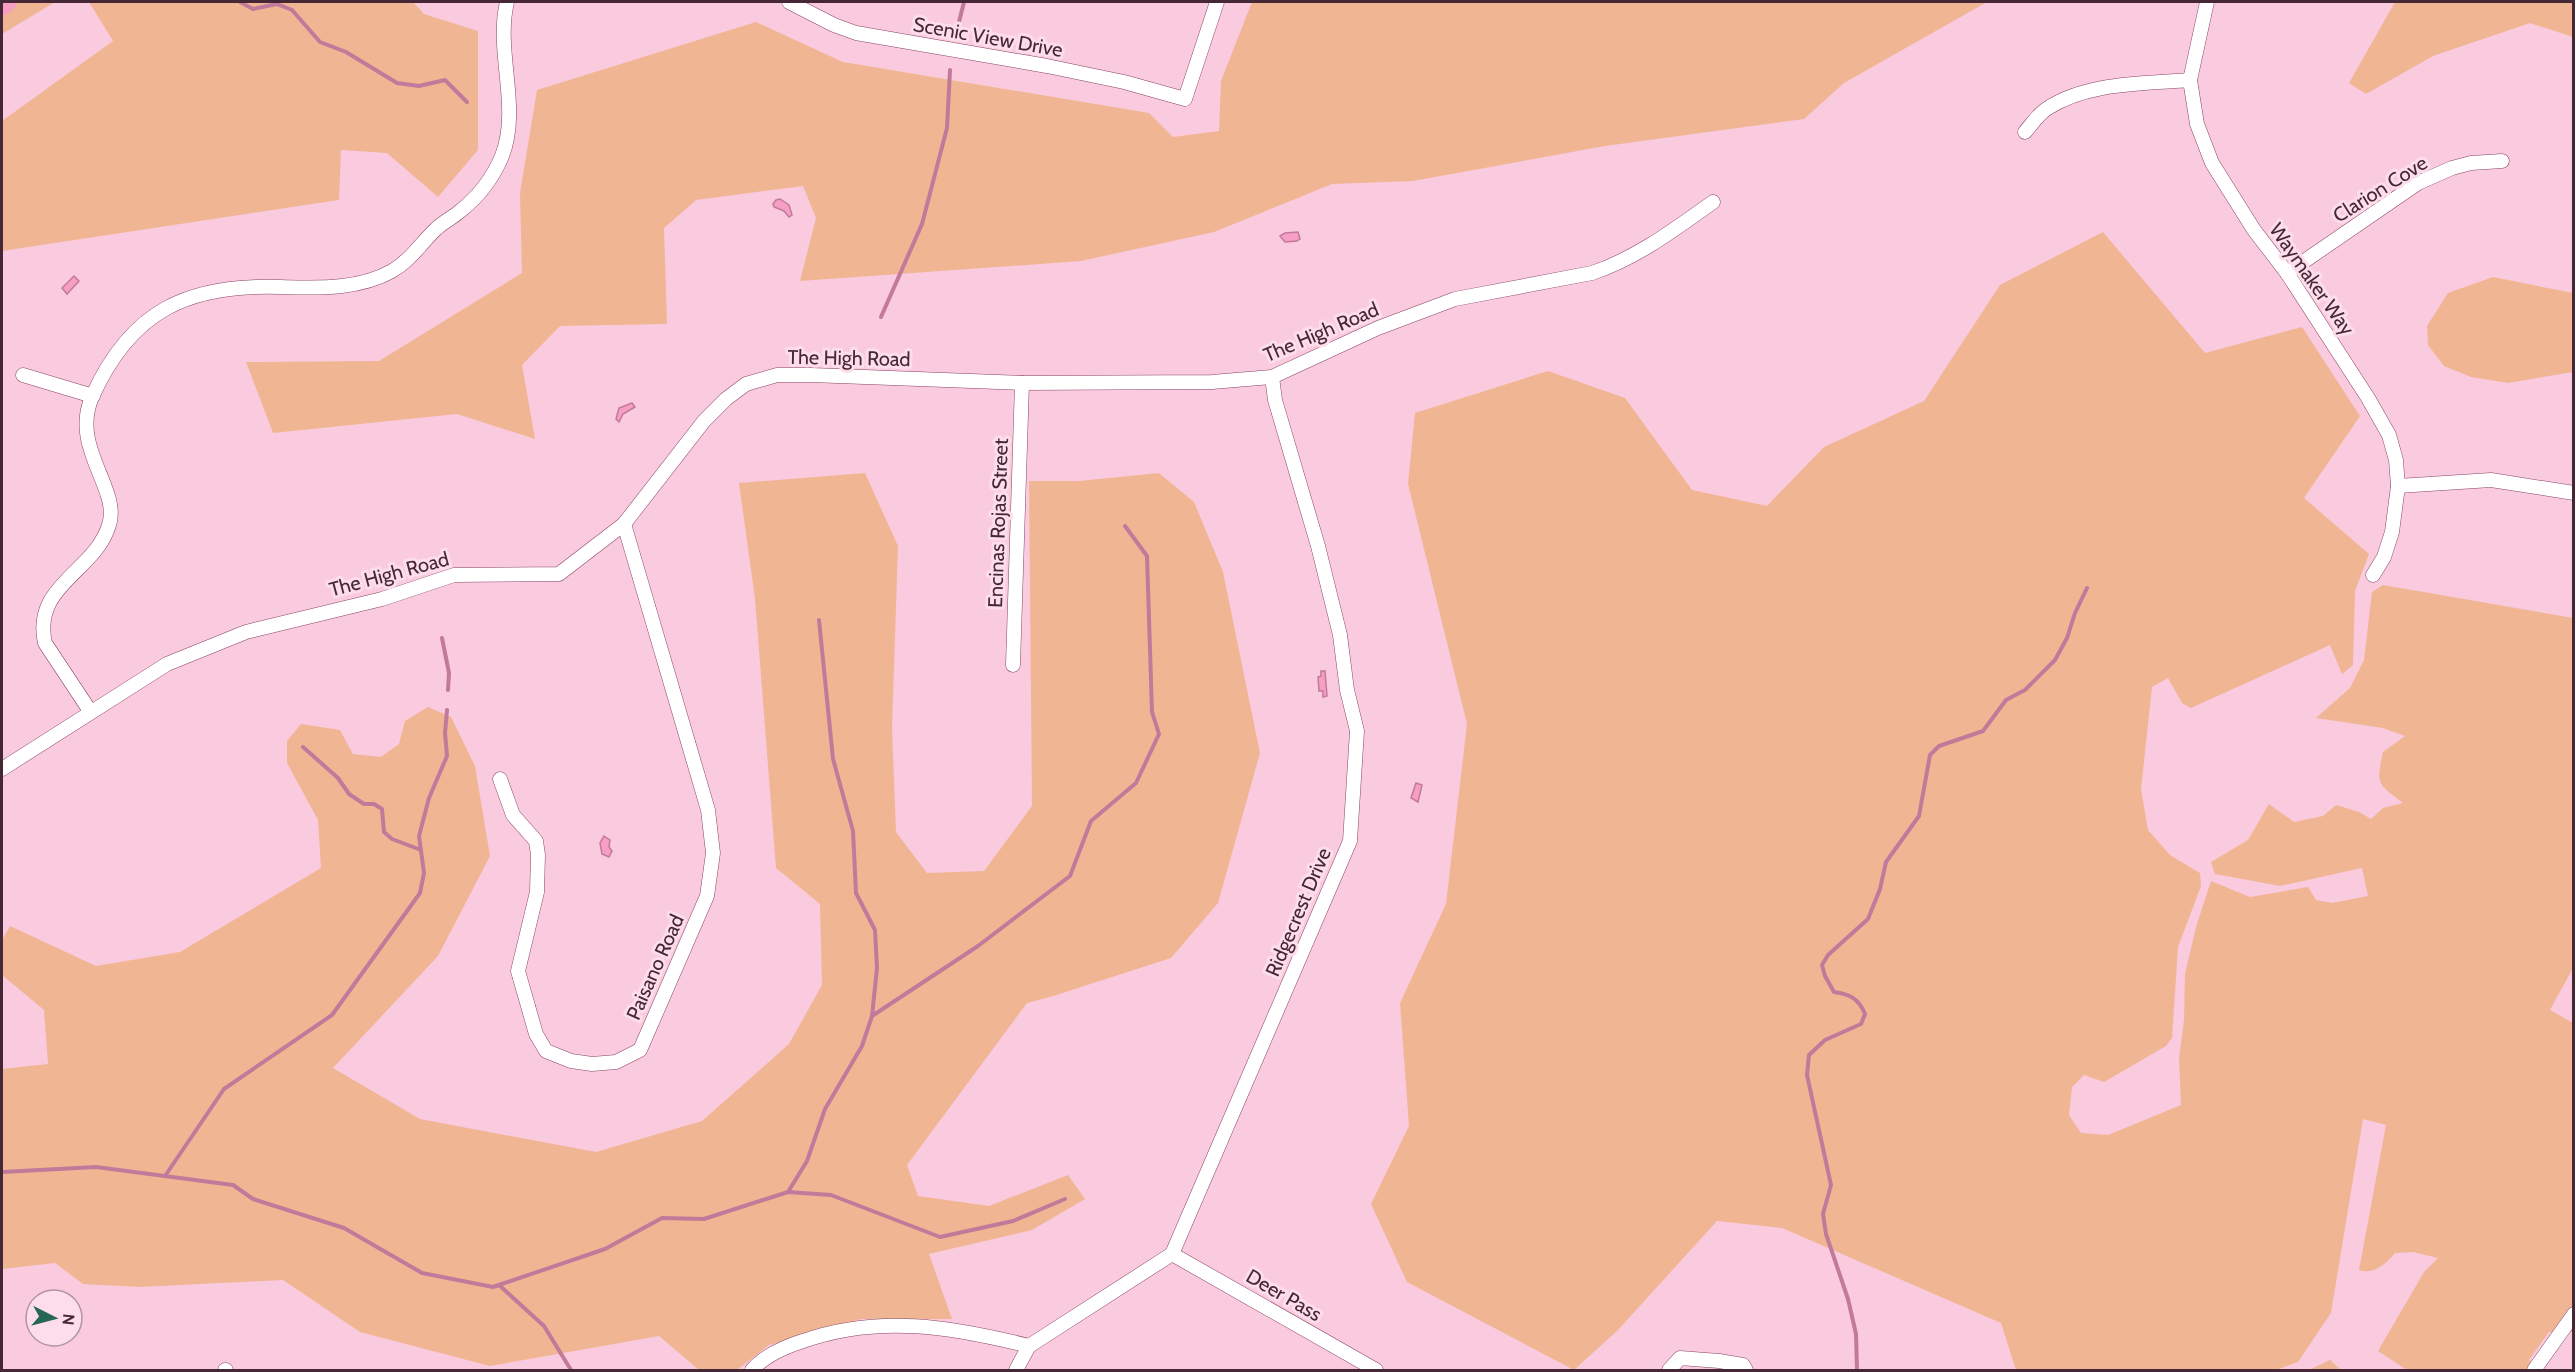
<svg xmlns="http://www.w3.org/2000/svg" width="2575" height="1372" viewBox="0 0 2575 1372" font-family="Cabin,sans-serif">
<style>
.green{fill:#f0b694}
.water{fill:#f79ec5;stroke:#c27a9a;stroke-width:1.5}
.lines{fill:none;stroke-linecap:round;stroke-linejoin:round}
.stream{stroke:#c27a9a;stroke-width:4}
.river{stroke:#f79ec5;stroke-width:21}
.minor-casing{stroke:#884565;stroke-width:15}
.minor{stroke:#fff;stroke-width:14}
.labels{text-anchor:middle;stroke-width:6;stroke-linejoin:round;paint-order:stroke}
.street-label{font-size:20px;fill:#452735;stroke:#fdddea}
</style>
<rect width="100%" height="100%" fill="#facade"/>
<g class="green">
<polygon points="2,2 55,2 2,34"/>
<polygon points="89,2 413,2 424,14 478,31 478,150 438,197 387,153 341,150 339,200 2,251 2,121 113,41"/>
<polygon points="1252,2 1987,2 1844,83 1804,119 1605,146 1413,181 1332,184 1214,232 1081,261 800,281 816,218 803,186 696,200 664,228 667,324 560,326 522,365 535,439 457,414 273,433 246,362 379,361 522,273 520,193 537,90 756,22 843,62 1149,113 1173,137 1219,131 1221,81"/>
<polygon points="2395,2 2573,2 2573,37 2530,23 2433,56 2366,94 2349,83"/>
<path d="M 2103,232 L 2205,353 L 2302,327 L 2360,416 L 2304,498 L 2369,554 L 2355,591 L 2353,665 L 2342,674 L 2330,645 L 2191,708 L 2182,703 L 2168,678 L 2152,687 L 2141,789 L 2148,830 L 2170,855 L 2200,873 L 2201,886 L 2178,947 L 2172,1038 L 2166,1046 L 2104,1082 L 2084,1075 L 2072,1087 L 2069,1115 L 2081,1133 L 2108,1135 L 2181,1105 L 2179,1058 L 2184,1020 L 2185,974 L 2196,927 L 2211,881 L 2250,897 L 2308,887 L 2316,900 L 2332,903 L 2368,896 L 2362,868 L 2280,886 L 2215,874 L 2211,862 L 2248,840 L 2269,804 L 2294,822 L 2323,816 L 2336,805 L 2359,812 L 2371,819 L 2383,808 L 2403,803 C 2377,783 2376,785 2383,752 L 2405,736 L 2383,728 L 2316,718 L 2350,688 L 2364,660 L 2372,592 L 2383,585 L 2573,618 L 2573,968 L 2550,1010 L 2573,1023 L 2574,1332 L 2549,1332 L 2529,1360 L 2544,1370 L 2407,1370 L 2378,1351 L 2424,1272 L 2438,1258 L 2413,1252 L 2395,1253 C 2386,1264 2374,1275 2359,1270 L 2386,1125 L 2363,1119 L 2331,1313 L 2298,1362 L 2276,1370 L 2016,1370 L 2001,1323 L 1782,1228 L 1717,1221 L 1618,1330 L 1574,1370 L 1407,1282 L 1371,1204 L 1409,1126 L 1400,1003 L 1446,904 L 1467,724 L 1408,484 L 1415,413 L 1548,371 L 1625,398 L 1692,490 L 1767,506 L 1824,447 L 1924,401 L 2000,285 Z"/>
<polygon points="2493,277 2573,293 2573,372 2508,383 2471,377 2444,366 2428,345 2427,326 2448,293"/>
<polygon points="865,473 898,546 892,728 896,832 927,873 984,871 1032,806 1029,481 1079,481 1159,473 1194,502 1223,572 1260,753 1218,903 1171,958 1050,997 1027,1003 907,1165 918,1196 989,1206 1068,1175 1085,1199 1032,1230 929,1254 952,1319 861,1319 769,1345 737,1370 699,1370 659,1336 490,1366 360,1332 283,1280 140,1287 83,1284 55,1263 2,1269 2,1069 48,1064 44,1010 2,975 2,940 10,926 96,966 180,952 321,868 318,820 287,763 287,741 301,724 340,730 353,754 381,757 399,744 405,721 428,707 451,717 475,766 490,856 438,956 333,1068 420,1119 596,1152 702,1121 789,1044 822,985 820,904 776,868 755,599 739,483"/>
<polygon points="2330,1360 2341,1370 2309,1370"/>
</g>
<g class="water">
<polygon points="776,200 780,199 789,205 792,215 789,217 784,211 774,207 773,204"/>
<polygon points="1298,232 1300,239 1297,241 1285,242 1280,236 1285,233"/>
<polygon points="74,276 79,281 67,294 62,288"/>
<polygon points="632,403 635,407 623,414 619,422 616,419 619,408"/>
<polygon points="1321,671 1325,671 1327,696 1323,697 1323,691 1319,691 1318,677 1321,676"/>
<polygon points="1416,783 1422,785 1418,802 1411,798"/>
<polygon points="604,836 610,840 609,847 612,851 609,857 602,854 600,843"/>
</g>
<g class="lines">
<g class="stream">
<polyline points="240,2 253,9 277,4 292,10 320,42 346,52 397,83 419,86 445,80 467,102"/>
<polyline points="958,26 964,2"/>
<polyline points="881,317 922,224 947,128 950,70"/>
<polyline points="819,620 833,759 853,831 856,893 875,930 877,968 872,1016"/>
<polyline points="442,638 449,673 448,690"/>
<polyline points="303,747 338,778 349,794 364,804 374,804 382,809 384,832 392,839 421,850"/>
<polyline points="2,1172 96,1167 233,1185 253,1199 344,1228 422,1273 493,1287 605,1249 662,1218 704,1219 788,1192 831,1195 940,1237 1013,1221 1065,1199"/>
<polyline points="165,1176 224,1089 332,1015 420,893 424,873 419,836 429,798 447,756 445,733 447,710"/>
<polyline points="788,1192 807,1161 825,1109 862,1046 872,1016 978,946 1070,876 1091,821 1136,783 1159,734 1152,712 1147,556 1125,526"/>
<polyline points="499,1285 544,1326 571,1370"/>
<path d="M 1857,1370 L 1856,1334 L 1848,1299 L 1826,1234 L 1823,1214 L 1831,1185 L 1807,1075 L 1809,1055 L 1825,1040 L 1861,1024 L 1865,1014 C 1859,999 1850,994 1834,992 L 1825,976 L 1822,965 L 1828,955 L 1868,919 L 1880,889 L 1886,862 L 1919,816 L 1930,755 L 1939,746 L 1983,731 L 2006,700 L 2025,690 L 2055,660 L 2067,638 L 2075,613 L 2087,588"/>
</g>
<polyline class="river" points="2,5 6,2"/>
<defs>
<g id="minor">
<polyline points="789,2 834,25 856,33 1047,66 1124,82 1185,99 1217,2"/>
<polyline points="2207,2 2190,80 2197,124 2212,163 2254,230 2287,273 2368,398 2389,435 2396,460 2398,486 2392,532 2384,557 2373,575"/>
<path d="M 2025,132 C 2032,124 2039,113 2048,108 C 2088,82 2144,84 2190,80"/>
<polyline points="2287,273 2418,183 2452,168 2471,163 2502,161"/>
<polyline points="23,375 93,396"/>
<polyline points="2398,486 2491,480 2574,493"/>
<polyline points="1013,665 1022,383"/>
<path d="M 90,711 L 45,643 C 32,585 95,572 109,525 C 121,489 70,448 92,397 C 131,310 188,284 281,287 C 318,288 358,290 392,271 C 411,260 421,243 436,229 C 443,222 452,218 459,212 C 477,198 493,178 502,156 C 521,107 495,52 507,2"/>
<path d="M 2,769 L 167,664 L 246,632 L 382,599 L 454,575 L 559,574 L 624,524 L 704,421 L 726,399 L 746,384 L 777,375 L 811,375 L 1022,383 L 1212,382 L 1272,377 L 1378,328 L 1455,299 L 1592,273 C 1637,258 1675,229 1713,202"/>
<polyline points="500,779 513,815 536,841 538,855 537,892 518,971 536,1034 546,1051 571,1061 592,1064 616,1062 640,1050 707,896 713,853 708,810 624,524"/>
<polyline points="1172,1254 1376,1370"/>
<polyline points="225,1370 226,1370"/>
<path d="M 752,1370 C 765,1355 784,1347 803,1341 C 879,1314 953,1327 1029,1346"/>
<polyline points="1016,1370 1029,1346 1172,1254 1350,841 1357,731 1347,690 1340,635 1318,546 1275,400 1272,377"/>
<polyline points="1669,1370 1680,1358 1719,1361 1743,1365 1746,1370"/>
<polyline points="2534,1370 2574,1314"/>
</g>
</defs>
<use href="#minor" class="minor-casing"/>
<use href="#minor" class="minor"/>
</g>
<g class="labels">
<g class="street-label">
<text transform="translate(988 37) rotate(10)" y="7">Scenic View Drive</text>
<text transform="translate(2380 189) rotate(-32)" y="7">Clarion Cove</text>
<text transform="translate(2312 279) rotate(55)" y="7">Waymaker Way</text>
<text transform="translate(1321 332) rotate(-23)" y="7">The High Road</text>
<text transform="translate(849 358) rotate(1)" y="7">The High Road</text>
<text transform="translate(998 523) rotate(-88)" y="7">Encinas Rojas Street</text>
<text transform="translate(389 574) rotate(-15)" y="7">The High Road</text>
<text transform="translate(1298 912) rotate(-67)" y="7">Ridgecrest Drive</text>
<text transform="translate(655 967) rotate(-66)" y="7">Paisano Road</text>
<text transform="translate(1284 1295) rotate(30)" y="7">Deer Pass</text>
</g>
</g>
<rect width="2575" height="1372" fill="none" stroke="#452735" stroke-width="6"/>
<g transform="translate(54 1318) rotate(96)"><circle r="28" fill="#fdddea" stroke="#b394a2" stroke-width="1.5"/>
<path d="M0-4.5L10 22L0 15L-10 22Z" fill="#266654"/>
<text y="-9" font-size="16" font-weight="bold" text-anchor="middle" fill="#452735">N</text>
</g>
</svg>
